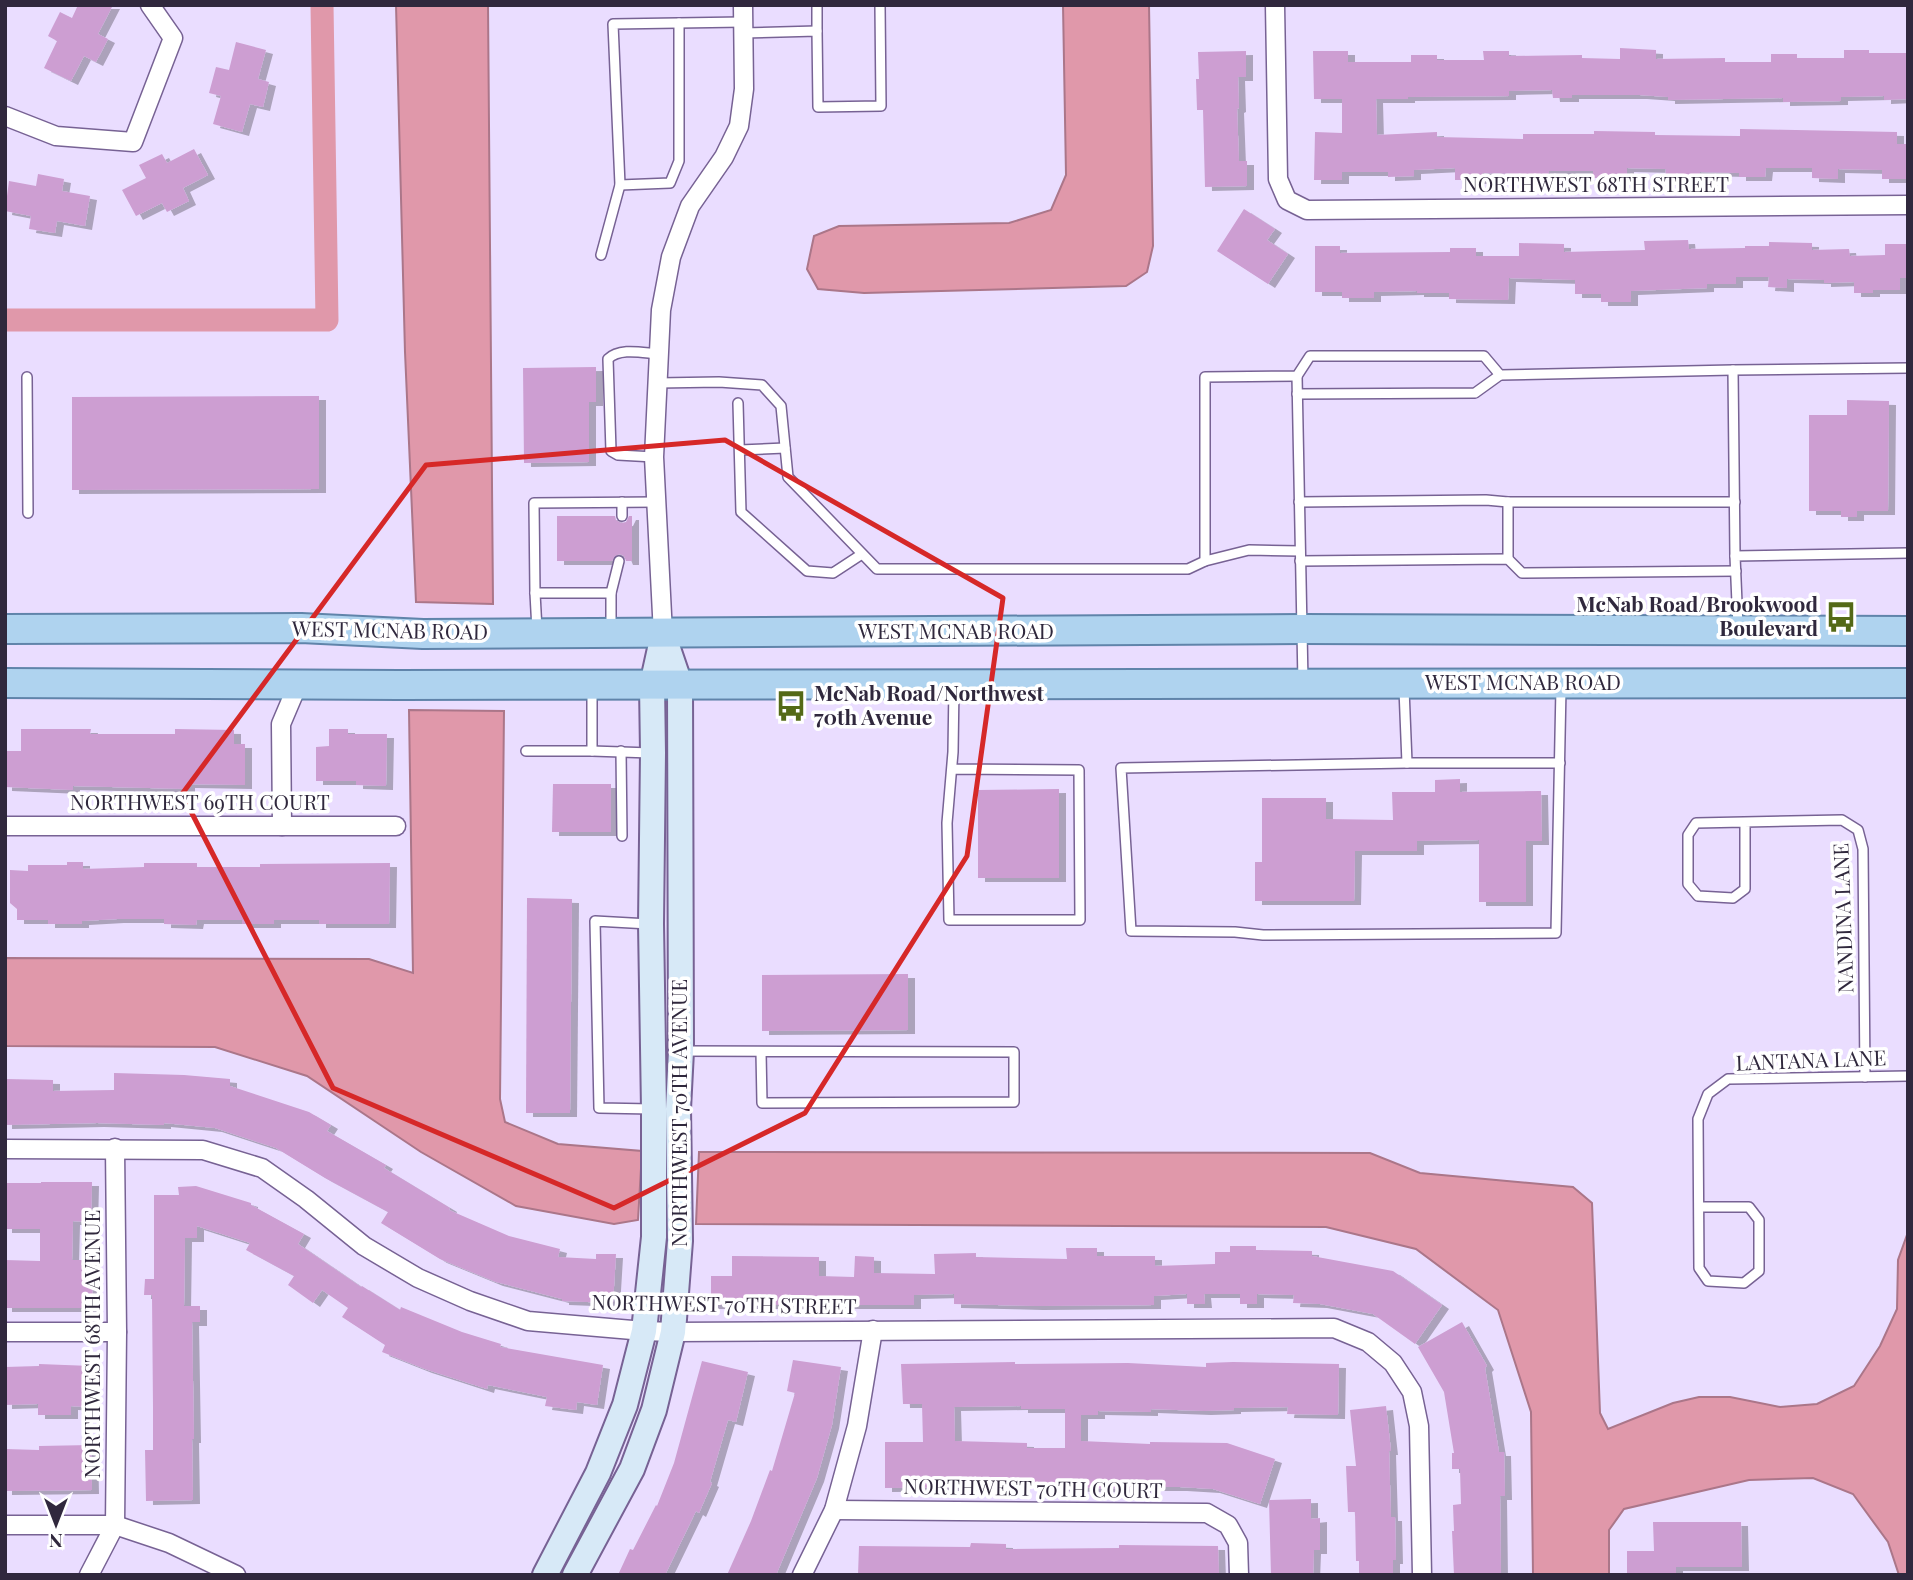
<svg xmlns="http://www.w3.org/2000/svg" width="1913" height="1580" viewBox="0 0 1913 1580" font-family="'Playfair Display',serif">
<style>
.water{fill:#e098aa;stroke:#ab7689;stroke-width:2}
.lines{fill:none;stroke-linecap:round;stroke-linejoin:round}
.canal{stroke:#e098aa;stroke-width:23}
.building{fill:#cd9ed2;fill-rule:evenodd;filter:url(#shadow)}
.lane-casing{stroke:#776294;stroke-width:12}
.street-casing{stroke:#776294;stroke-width:21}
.secondary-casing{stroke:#776294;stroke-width:28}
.primary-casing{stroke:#6084aa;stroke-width:32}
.lane{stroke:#fff;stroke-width:9}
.street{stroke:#fff;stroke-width:18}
.secondary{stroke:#d7e9f7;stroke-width:24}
.primary{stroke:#afd3ef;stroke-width:28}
.marked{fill:none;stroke:#d62828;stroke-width:5;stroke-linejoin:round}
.labels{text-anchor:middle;stroke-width:7;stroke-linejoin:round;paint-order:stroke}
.street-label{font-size:21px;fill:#30283d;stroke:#fff}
.poi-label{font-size:21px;font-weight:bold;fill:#30283d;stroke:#fff;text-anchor:end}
</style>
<defs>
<filter id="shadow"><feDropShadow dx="7" dy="4" stdDeviation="0" flood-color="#0004"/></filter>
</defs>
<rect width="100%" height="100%" fill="#eaddff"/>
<g class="water">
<polygon points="396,5 488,5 493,604 416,602 405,352"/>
<polygon points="1063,5 1149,5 1153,246 1147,272 1126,286 864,293 818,289 807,269 814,236 839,226 1009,223 1051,210 1066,175"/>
<polygon points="409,710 504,711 500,1099 505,1122 558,1144 642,1151 638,1220 614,1224 516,1206 421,1152 307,1076 215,1047 5,1046 5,958 369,959 413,973"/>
<polygon points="699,1152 1370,1153 1420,1173 1573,1187 1592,1203 1600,1413 1608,1429 1673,1403 1699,1397 1730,1397 1780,1407 1817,1404 1854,1386 1880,1346 1897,1309 1898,1260 1908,1232 1908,1575 1899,1575 1888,1542 1853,1494 1813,1478 1749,1480 1624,1509 1609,1530 1609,1575 1533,1575 1531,1412 1498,1310 1416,1249 1326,1227 696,1224"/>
</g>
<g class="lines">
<polyline class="canal" points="5,320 327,320 322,5"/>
</g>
<g class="building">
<polygon points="78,5 113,5 98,34 108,39 96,62 84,56 71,81 44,68 57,41 48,36 60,12 72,18"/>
<polygon points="236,42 266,50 258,79 269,82 263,107 250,104 242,132 213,124 221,96 209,93 216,67 229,70"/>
<polygon points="1620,48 1656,50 1656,59 1725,58 1725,62 1771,62 1771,54 1797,54 1797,58 1844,58 1844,50 1869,50 1869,53 1908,53 1908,99 1884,100 1884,96 1841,97 1841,101 1783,102 1783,98 1668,100 1668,97 1640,95 1572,95 1572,98 1553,98 1552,90 1509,91 1509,96 1408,97 1408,99 1376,99 1377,135 1437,132 1437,137 1523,139 1523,134 1594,134 1594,131 1655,132 1655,135 1740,136 1740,129 1897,132 1897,144 1908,144 1908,179 1882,179 1882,170 1838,169 1838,179 1812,178 1812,168 1766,168 1765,177 1739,177 1739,173 1700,172 1700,182 1665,181 1666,169 1627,168 1627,178 1593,178 1593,171 1549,171 1548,179 1523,179 1523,174 1483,173 1482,180 1455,180 1455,168 1414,170 1414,176 1388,177 1388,172 1342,172 1342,180 1314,180 1315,132 1342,133 1342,99 1314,99 1313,51 1348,51 1348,62 1411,62 1411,55 1437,55 1437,60 1484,60 1483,51 1509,51 1509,56 1582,55 1582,58 1620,59"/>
<polygon points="1246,51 1246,77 1238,77 1239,108 1237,109 1239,161 1247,161 1247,186 1205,187 1203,110 1197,110 1196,79 1199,79 1198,52"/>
<polygon points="194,149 208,175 183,188 189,201 167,212 162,203 136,216 122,190 146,178 139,165 162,154 167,163"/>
<polygon points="38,174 64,179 62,191 90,196 85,226 57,221 55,233 29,229 31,216 5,211 9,181 36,186"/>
<polygon points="1244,209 1275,229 1267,240 1288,254 1268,284 1217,251"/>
<polygon points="1688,240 1689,249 1745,248 1745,246 1769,246 1769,242 1812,243 1812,250 1849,249 1850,256 1885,255 1885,244 1908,244 1908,278 1900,278 1900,290 1873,290 1873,293 1854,293 1854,282 1824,283 1824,280 1787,279 1787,288 1768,287 1769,277 1736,277 1736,284 1707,284 1707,288 1631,291 1631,302 1601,302 1601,294 1575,294 1575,280 1509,278 1508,300 1449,299 1449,293 1417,293 1417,291 1374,292 1374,298 1342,298 1342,292 1315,292 1315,246 1340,246 1340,253 1450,252 1450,248 1476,248 1476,256 1519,256 1519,243 1564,244 1564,252 1645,250 1644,241"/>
<polygon points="596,367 596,402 589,402 589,462 524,463 523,368"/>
<polygon points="319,396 319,489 72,490 72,397"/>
<polygon points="1847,400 1889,401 1888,511 1857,511 1857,517 1841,517 1841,511 1809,511 1809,415 1847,415"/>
<polygon points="557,516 615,516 616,520 621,523 626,522 629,516 632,516 632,561 626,561 624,556 620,554 615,556 612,561 557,561"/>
<polygon points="21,729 91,729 90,734 175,734 175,729 234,730 234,744 245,744 245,785 188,784 188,789 73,786 73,790 5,787 5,751 21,751"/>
<polygon points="329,729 348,729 348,734 387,734 386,786 356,785 356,781 316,781 316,747 329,746"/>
<polygon points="1460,779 1460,792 1541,791 1542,841 1526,841 1526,902 1479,902 1479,840 1417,841 1417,851 1355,851 1354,901 1255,901 1255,862 1262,862 1262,798 1326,798 1326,819 1393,820 1392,792 1435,792 1435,780"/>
<polygon points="553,784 611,784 611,832 552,832"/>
<polygon points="1059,789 1059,878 978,878 978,790"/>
<polygon points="67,862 83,862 83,869 144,867 144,863 197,863 197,867 260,867 260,864 390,863 389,924 319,924 319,920 274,920 274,924 242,924 242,920 197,920 196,925 164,924 164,919 117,919 82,921 82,924 48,924 48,920 17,920 17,909 10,903 10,870 28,871 28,865 67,865"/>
<polygon points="527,898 572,899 570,1113 526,1113"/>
<polygon points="908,974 908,1030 762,1031 762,975"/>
<polygon points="114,1073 184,1075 230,1079 230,1086 309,1112 331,1125 327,1131 386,1165 384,1168 450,1208 449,1210 509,1236 560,1249 558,1257 596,1259 596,1254 616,1254 613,1303 562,1301 562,1299 496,1282 440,1259 381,1223 388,1212 325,1178 276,1148 215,1128 164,1123 164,1125 97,1123 5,1125 5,1079 53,1080 53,1091 114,1090"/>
<polygon points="41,1182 92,1182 91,1222 73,1221 72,1260 93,1260 92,1308 5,1308 5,1260 40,1261 40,1229 5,1229 5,1183 41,1183"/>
<polygon points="196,1186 251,1203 251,1205 304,1234 298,1244 361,1287 362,1286 400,1310 401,1307 462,1332 501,1344 500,1347 603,1365 597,1405 577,1402 576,1410 545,1406 547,1397 488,1385 487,1389 425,1369 382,1352 385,1345 342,1317 348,1308 322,1290 313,1303 288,1285 294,1276 246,1250 250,1243 197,1226 197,1238 185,1238 184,1306 200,1306 200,1322 192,1322 194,1439 192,1439 193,1500 146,1501 145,1450 153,1450 153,1408 152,1295 144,1295 145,1279 154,1279 154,1195 179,1195 178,1187"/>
<polygon points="1230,1246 1256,1246 1256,1250 1312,1251 1312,1256 1393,1271 1442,1305 1415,1344 1373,1314 1320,1304 1293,1303 1294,1295 1257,1294 1257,1304 1240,1304 1240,1294 1204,1294 1205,1304 1187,1304 1187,1294 1154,1296 1154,1305 1036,1306 954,1304 954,1294 914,1295 914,1305 711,1305 711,1276 732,1276 732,1256 819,1257 819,1276 854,1277 855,1256 874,1257 874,1273 935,1274 934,1254 976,1253 976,1257 1067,1259 1066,1248 1097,1248 1097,1256 1155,1256 1155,1266 1215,1264 1215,1252 1230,1252"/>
<polygon points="1462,1322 1487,1366 1485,1368 1499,1452 1504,1452 1505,1496 1500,1496 1501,1575 1454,1575 1452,1531 1454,1531 1453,1505 1461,1504 1460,1469 1452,1469 1452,1453 1454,1453 1444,1392 1418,1347"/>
<polygon points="793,1360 841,1367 832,1425 817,1478 776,1575 727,1575 751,1521 770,1470 772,1471 795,1393 787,1391"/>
<polygon points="702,1361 748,1372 736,1422 728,1420 710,1482 712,1483 699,1513 696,1511 665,1575 618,1575 630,1549 633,1550 656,1505 657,1506 674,1463"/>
<path d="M 1015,1362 L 1015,1364 L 1128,1363 L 1206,1367 L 1206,1363 L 1233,1362 L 1339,1364 L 1338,1415 L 1287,1414 L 1288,1407 L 1234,1408 L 1234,1410 L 1204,1411 L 1151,1409 L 1151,1412 L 1098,1411 L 1098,1415 L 1081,1415 L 1081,1441 L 1150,1444 L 1150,1442 L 1227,1443 L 1275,1459 L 1260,1504 L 1213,1489 L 1180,1487 L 1144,1487 L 1144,1489 L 1046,1487 L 1046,1482 L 987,1482 L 987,1487 L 885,1488 L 885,1442 L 923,1442 L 922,1404 L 903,1404 L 901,1364 ZM 1021,1406 L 1021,1409 L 1065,1409 L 1065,1448 L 1027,1448 L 1027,1443 L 955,1441 L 954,1407 Z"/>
<polygon points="39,1364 91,1366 90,1407 71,1406 71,1415 38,1415 38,1404 5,1405 5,1367 39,1366"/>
<polygon points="1386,1406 1391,1451 1389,1451 1391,1517 1395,1517 1396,1560 1393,1560 1393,1575 1359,1575 1359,1561 1356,1561 1355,1512 1348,1512 1346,1466 1356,1466 1350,1410"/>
<polygon points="91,1445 92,1490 5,1491 5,1449 39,1450 39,1446"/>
<polygon points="1311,1499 1311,1519 1320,1518 1320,1550 1314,1550 1313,1575 1271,1575 1269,1500"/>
<polygon points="1653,1522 1741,1522 1742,1567 1676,1567 1676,1575 1627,1575 1627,1551 1654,1551"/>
<polygon points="971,1543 1006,1544 1006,1549 1119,1548 1119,1545 1218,1546 1219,1575 858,1575 859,1546 970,1547"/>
</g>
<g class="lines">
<defs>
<g id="lane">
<polyline points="817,5 817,31"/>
<polyline points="743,33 817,31 818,107 881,106 880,5"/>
<polyline points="620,185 670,183 679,161 679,23"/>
<polyline points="601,255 620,185 613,24 743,22"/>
<polyline points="1733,370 1735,556"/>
<polyline points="1297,376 1303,682"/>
<polyline points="27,377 28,513"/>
<polyline points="658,383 719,382 762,385 781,406 788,477 877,569 1188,569 1205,561 1205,377 1297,376 1310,356 1484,356 1500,375 1733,370 1908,368"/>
<polyline points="1297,394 1475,393 1500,375"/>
<polyline points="738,403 741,512 807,571 833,573 862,554"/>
<polyline points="740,450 785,448"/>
<path d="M 654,457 L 618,455 L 611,451 L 608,359 C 620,347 643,353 659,354"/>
<polyline points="622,502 622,516"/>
<polyline points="1299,502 1486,500 1508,502 1735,502"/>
<polyline points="1508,559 1508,502"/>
<polyline points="1205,561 1249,550 1300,551"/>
<polyline points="1300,561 1508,559 1522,573 1736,571"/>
<polyline points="535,593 537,630"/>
<polyline points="611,593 535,593 534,503 657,502"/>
<polyline points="1738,627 1735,556 1908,553"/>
<polyline points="611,628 611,593 619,561"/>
<polyline points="1404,689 1407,763 1560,763"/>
<polyline points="526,751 592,751 592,689"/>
<polyline points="592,751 651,753"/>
<polyline points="621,751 622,836"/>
<polyline points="1407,763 1121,768 1131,931 1235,932 1263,935 1556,933 1561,688"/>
<polyline points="952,769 1079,770 1080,920 949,920 947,823 953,752 954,686"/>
<polyline points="1745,822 1745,889 1733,898 1698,896 1688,884 1688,835 1696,823 1842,820 1858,830 1863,849 1865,1077"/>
<polyline points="649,924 595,921 599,1108 652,1109"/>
<polyline points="682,1051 1014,1052 1014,1102 762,1103 761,1052"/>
<polyline points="1699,1207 1749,1207 1759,1220 1759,1271 1744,1283 1708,1281 1699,1268 1698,1119 1708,1094 1728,1079 1908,1076"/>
</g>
<g id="street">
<polyline points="1275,5 1278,179 1287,200 1307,210 1908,205"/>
<polyline points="5,116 56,136 133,142 173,38 150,5"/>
<polyline points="663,634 654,457 661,310 671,257 690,206 724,157 739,126 744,89 743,5"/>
<polyline points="5,826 396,826"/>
<polyline points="282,826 281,724 298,684"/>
<polyline points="5,1149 203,1150 262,1168 306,1199 364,1246 418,1278 470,1301 528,1321 644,1331 673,1332 1334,1328 1368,1342 1393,1363 1412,1392 1419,1426 1422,1575"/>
<polyline points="5,1332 117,1332"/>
<polyline points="834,1510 1207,1513 1228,1525 1238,1543 1239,1575"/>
<polyline points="5,1525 115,1525 169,1543 236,1575"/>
<polyline points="89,1575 115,1525 117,1332 115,1148"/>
<polyline points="802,1575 834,1510 857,1426 873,1330"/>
</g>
<g id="secondary">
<polyline points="545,1575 598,1473 625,1405 644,1331 654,1237 654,1109 651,924 653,753 652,685 663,635"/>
<polyline points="575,1575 632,1469 654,1410 673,1332 680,1241 678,1109 681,1051 680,684 663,634"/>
</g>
<g id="primary">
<polyline points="5,629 301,628 423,634 1302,629 1908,631"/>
<polyline points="5,683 399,685 1908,683"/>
</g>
</defs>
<use href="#lane" class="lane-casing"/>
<use href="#street" class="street-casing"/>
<use href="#secondary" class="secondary-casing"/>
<use href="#primary" class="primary-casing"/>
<use href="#lane" class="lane"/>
<use href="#street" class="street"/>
<use href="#secondary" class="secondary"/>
<use href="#primary" class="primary"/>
</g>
<path class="marked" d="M 725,440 L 1003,598 L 967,856 L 805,1113 L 614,1208 L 333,1088 L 182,794 L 426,465 Z"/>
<defs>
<symbol id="bus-bare" viewBox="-9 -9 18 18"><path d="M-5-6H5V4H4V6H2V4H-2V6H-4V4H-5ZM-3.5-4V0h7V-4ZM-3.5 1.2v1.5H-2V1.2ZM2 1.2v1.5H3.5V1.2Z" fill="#546917" stroke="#fff" stroke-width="2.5" paint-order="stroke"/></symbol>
</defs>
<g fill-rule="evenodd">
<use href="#bus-bare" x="1819" y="595" width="44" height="44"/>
<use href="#bus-bare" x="769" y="684" width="44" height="44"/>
</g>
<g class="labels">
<g class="street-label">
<text x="1596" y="192">NORTHWEST 68TH STREET</text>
<text transform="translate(390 631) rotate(1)" y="7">WEST MCNAB ROAD</text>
<text x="956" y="639">WEST MCNAB ROAD</text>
<text x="1523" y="690">WEST MCNAB ROAD</text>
<text x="200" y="810">NORTHWEST 69TH COURT</text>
<text transform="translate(1844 918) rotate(-92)" y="7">NANDINA LANE</text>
<text transform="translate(1811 1061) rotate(-2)" y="7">LANTANA LANE</text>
<text transform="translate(680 1113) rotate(-90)" y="7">NORTHWEST 70TH AVENUE</text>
<text transform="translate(724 1305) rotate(1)" y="7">NORTHWEST 70TH STREET</text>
<text transform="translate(93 1344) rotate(-90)" y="7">NORTHWEST 68TH AVENUE</text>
<text transform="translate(1033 1489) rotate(1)" y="7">NORTHWEST 70TH COURT</text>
</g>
<g class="poi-label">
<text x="1818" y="612">McNab Road/Brookwood<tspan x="1818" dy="24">Boulevard</tspan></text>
<text x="814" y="701" text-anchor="start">McNab Road/Northwest<tspan x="814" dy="24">70th Avenue</tspan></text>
</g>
</g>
<rect width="1913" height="1580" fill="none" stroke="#30283d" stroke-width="14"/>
<g transform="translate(56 1524) rotate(180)" stroke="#ffffff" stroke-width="5" paint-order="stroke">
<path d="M0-5L12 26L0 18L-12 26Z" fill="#30283d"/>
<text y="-10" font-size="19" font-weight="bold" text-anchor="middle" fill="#30283d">N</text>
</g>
</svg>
